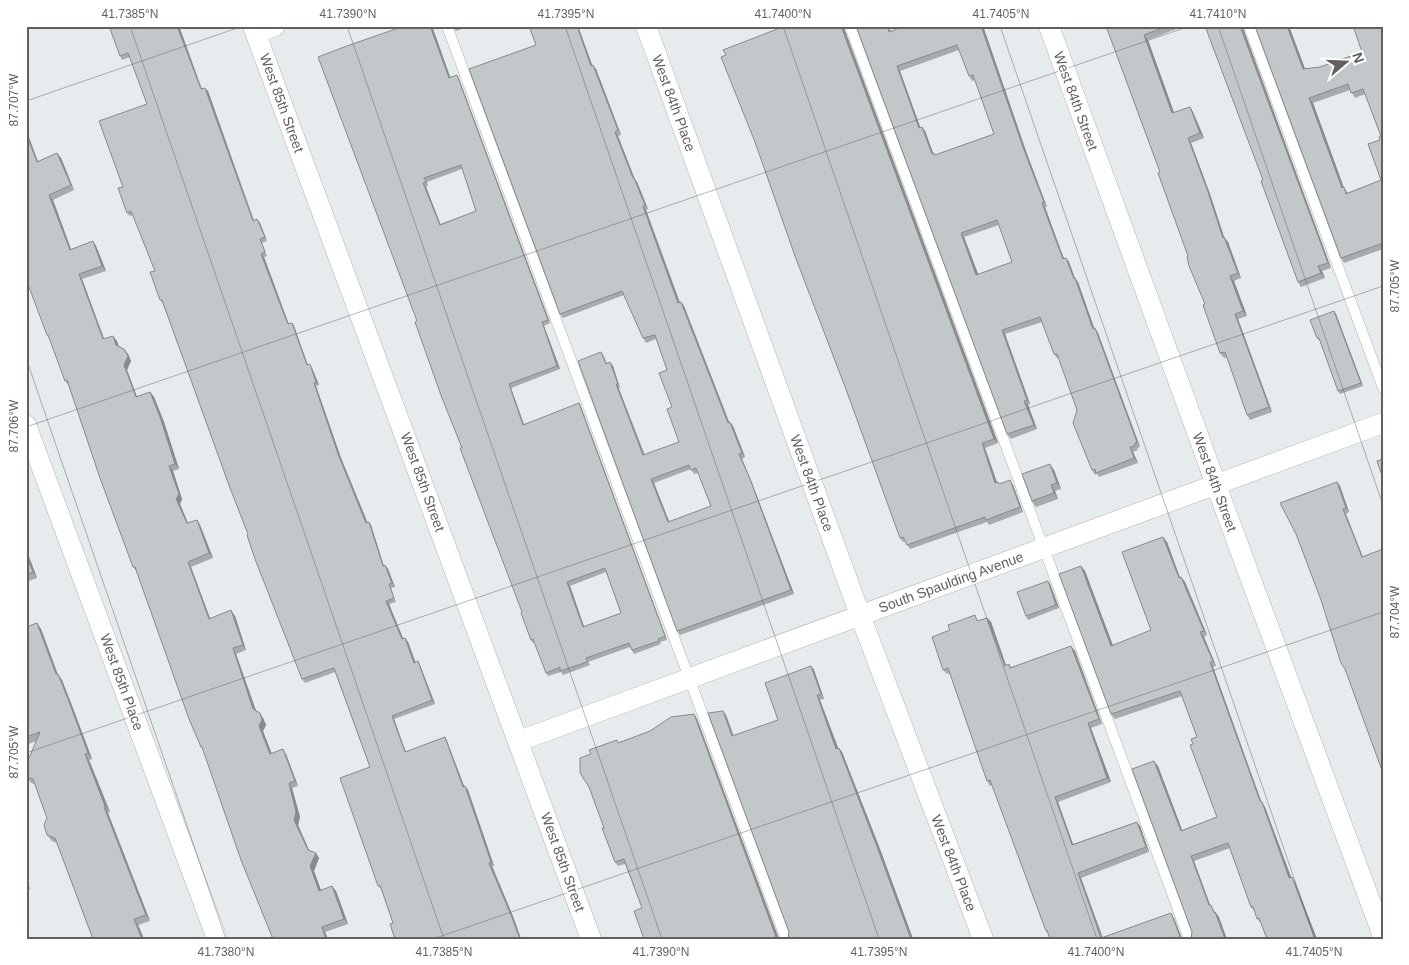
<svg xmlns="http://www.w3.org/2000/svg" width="1409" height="965" viewBox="0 0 1409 965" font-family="Arial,sans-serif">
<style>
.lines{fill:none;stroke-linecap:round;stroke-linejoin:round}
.service-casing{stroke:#b6b2b1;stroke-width:11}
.minor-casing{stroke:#b6b2b1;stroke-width:21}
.service{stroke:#fff;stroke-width:10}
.minor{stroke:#fff;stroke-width:20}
.wall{fill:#a7abad;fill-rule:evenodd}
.shaded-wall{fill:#888b8d}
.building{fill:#c2c7c9;stroke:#888b8d;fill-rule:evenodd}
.ticks{fill:none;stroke:#645e5d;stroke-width:1;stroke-opacity:0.45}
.labels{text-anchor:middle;stroke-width:4;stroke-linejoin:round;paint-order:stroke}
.street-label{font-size:14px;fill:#645e5d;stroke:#fff}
.neatline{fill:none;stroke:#645e5d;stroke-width:2}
.ticks-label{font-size:12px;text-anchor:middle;fill:#645e5d}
</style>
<rect width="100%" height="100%" fill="#e6ebee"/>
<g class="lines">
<defs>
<g id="service">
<polyline points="447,26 786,939"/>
<polyline points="850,26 1189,939"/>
<polyline points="1249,26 1383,388"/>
</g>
<g id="minor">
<polyline points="253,26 591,939"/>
<polyline points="646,26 860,615 983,939"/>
<polyline points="1049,26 1226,512 1383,936"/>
<polyline points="256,33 275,26"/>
<polyline points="26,425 217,939"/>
<polyline points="519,741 1383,423"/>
</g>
</defs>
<use href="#service" class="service-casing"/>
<use href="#minor" class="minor-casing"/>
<use href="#service" class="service"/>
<use href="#minor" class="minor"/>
</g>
<g class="wall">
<polygon points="179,26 202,89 208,91 254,220 257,219 260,223 267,241 262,243 267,256 264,257 289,324 292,323 294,326 308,365 312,368 319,385 316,386 341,458 367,522 371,525 384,566 388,569 395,587 391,588 396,602 389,604 403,639 405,638 408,642 415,662 418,661 420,665 435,704 394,719 406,752 445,737 447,741 464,787 465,786 468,790 494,866 492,866 514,919 521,939 395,939 393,923 381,889 378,886 370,767 335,672 305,683 302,679 163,304 160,300 155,271 133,215 130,216 127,213 123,187 147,104 130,57 122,60 120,56"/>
<path d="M 432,26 L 450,77 L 459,79 L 550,323 L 544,326 L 560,369 L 511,388 L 524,424 L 581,407 L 667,640 L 660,642 L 661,644 L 634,654 L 630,647 L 588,662 L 590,665 L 563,675 L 561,672 L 548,676 L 546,673 L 535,643 L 533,643 L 531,640 L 522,612 L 417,321 ZM 462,169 L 476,211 L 440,224 L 426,187 L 428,186 L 427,182 ZM 606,572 L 621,613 L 584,626 L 570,586 Z"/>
<polygon points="453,26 471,26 456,31"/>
<path d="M 529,26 L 578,26 L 592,65 L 596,69 L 621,135 L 618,136 L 634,178 L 637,182 L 648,209 L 646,210 L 680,302 L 684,306 L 729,422 L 733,426 L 745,457 L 742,459 L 752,483 L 794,594 L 680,635 L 677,631 L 601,352 L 604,356 L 607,363 L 613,366 L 620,388 L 619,389 L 645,455 L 679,442 L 672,407 L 667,370 L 656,339 L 646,343 L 643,338 L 624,295 L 563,318 L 560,314 L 536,45 ZM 691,469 L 694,474 L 698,473 L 711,506 L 669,522 L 654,483 Z"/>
<polygon points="785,26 843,26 844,28 998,443 985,448 997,483 999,484 1013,485 1023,512 989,525 987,522 910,549 905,541 903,542 900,538"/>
<path d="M 856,26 L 889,26 L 891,31 L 904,26 L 983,26 L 1027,154 L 1047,207 L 1045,207 L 1061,251 L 1064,259 L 1069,262 L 1075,278 L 1078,282 L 1094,328 L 1098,333 L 1140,447 L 1137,448 L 1138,450 L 1133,452 L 1138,463 L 1099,477 L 1097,474 L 1095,475 L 1092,470 L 1077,410 L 1059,358 L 1057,358 L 1054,354 L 1042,322 L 1005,334 L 1030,404 L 1028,405 L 1037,429 L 1011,439 L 1007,434 ZM 959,50 L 969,76 L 972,81 L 975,80 L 994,134 L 935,155 L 933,153 L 925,131 L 922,127 L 920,127 L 900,71 ZM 999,225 L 1012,262 L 978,274 L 964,237 Z"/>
<polygon points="1106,26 1184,26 1148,40 1174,113 1190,107 1193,112 1204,138 1191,143 1210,194 1224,237 1228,242 1241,278 1234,281 1247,316 1238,319 1272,412 1250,420 1247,415 1227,357 1224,358 1220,353 1205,304 1160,172"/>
<path d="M 1255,26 L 1289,26 L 1305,69 L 1320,67 L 1362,52 L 1383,26 L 1383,249 L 1344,263 L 1341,258 ZM 1350,90 L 1355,98 L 1365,94 L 1381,136 L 1380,140 L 1381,180 L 1347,193 L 1344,188 L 1313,103 Z"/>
<polygon points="1243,28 1331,268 1322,271 1325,278 1301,287 1298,282 1263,180"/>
<polygon points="57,153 61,158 74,190 53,200 71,249 93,241 96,246 106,271 82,279 104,339 117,341 118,346 128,354 131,361 127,370 137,397 150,392 154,397 164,422 179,469 173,471 182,499 180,504 188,523 197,520 200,525 213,558 191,567 210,618 235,616 246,650 236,654 256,710 263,718 266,725 263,731 271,754 286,754 298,786 292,788 300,817 298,825 309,850 316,853 319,858 314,871 321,890 336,891 348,924 325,932 328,939 273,939 204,752 201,747 137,572 133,567 69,386 65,381 50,339 47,335 38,161"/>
<polygon points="1334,311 1336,314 1363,386 1340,394 1338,391 1320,341 1317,338"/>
<polygon points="1054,470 1061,489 1055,491 1058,499 1036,507 1032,501"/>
<polygon points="1337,482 1340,486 1349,512 1346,514 1321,600"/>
<polygon points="1163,537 1167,542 1180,578 1181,577 1185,582 1207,635 1204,637 1216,666 1213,667 1261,802 1265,807 1290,877 1295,882 1317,939 1267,939 1261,923 1257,919 1255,912 1251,907 1230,848 1194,861 1210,905 1219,917 1191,938 1192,932 1158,766 1182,830 1217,817 1193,744 1197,737 1182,696 1115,719 1111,714 1081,566 1085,571 1113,646 1151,630"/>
<polygon points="26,549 37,578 26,582"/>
<polygon points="1050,584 1059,608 1028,620 1026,616"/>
<polygon points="987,618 991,622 1006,665 1009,664 1011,667 1075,651 1102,724 1091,728 1111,782 1058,802 1073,844 1137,822 1140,826 1149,852 1081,878 1103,938 1174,918 1182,939 1050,939 1049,936 1046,931 992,785 990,786 987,781 950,673 947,674 943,670 950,630"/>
<polygon points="37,623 41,629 57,674 62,680 72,705 92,759 89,760 110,812 108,813 150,921 138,925 144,939 93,939 57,843 52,841 47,835 47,818 35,784 31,783 27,777 36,741 26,745 26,627"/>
<polygon points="811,666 814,670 824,699 820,700 838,748 842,752 880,849 913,939 788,939 789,932 726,715 734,736 778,720"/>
<polygon points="694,714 697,719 779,939 642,908 625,864 618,866 615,862 604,828 619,743"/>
<polygon points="26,878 30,889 26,891"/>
</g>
<g class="shaded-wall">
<polygon points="177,26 179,26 203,93 201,89"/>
<polygon points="430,26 432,26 452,82 449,78"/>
<polygon points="577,26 578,26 594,70 591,66"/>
<polygon points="841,26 843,26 844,28 998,443 994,439"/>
<polygon points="981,26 983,26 1027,154 1047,207 1044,202 1024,150"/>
<polygon points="1240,26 1243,26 1243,28 1331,268 1328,263"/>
<polygon points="1287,26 1289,26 1307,74 1303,69"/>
<polygon points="1144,35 1148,40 1176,118 1172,113"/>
<polygon points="593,65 596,69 621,135 618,130"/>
<polygon points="897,66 900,71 922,132 919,128"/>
<polygon points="457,75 459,79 550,323 548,320"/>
<polygon points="205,88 208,91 255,225 253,221"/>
<polygon points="1309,98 1313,103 1344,188 1347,192 1349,199 1342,188"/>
<polygon points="1190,107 1193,112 1204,138 1200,133"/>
<polygon points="922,127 925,131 935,158 932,154"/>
<polygon points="26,129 40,167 37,162 26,134"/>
<polygon points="615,132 618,136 636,182 633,178"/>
<polygon points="1188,138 1191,143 1210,194 1226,243 1223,238"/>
<polygon points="57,153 61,158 74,190 71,185"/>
<polygon points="634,178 637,182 648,209 645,205"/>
<polygon points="423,183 426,187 442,228 440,225"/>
<polygon points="49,195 53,200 73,255 70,250"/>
<polygon points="1042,203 1045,207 1061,251 1066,263 1063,259 1058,246"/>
<polygon points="643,206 646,210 681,307 678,303"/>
<polygon points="257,219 260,223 267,241 265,237"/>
<polygon points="961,233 964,237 980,279 976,275"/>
<polygon points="1224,237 1228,242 1241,278 1238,273"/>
<polygon points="93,241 96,246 106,271 102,266"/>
<polygon points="261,254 264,257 290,328 288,324"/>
<polygon points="1066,258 1069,262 1076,282 1075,278 1078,282 1096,333 1093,329"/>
<polygon points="1318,266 1322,271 1325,278 1321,273"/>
<polygon points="79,274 82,279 106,344 103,339"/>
<polygon points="1230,276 1234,281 1247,316 1243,311"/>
<polygon points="681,302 684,306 731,427 728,423"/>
<polygon points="1334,311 1336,314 1363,386 1361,383"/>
<polygon points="1235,314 1238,319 1272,412 1269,407"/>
<polygon points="542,322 544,326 560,369 557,366"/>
<polygon points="292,323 294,326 309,369 307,365"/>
<polygon points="1095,328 1098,333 1140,447 1137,442"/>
<polygon points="1002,330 1005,334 1030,404 1027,400"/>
<polygon points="113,336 117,341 120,350 116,345"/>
<polygon points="124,349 128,354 131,361 127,370 139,402 136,397 124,365"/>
<polygon points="610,362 613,366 620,388 618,384"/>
<polygon points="310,364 312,368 319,385 316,382"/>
<polygon points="314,383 316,386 341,458 369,526 366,523 338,454"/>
<polygon points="509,384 511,388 525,428 523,425"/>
<polygon points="616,384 619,389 646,460 643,455"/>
<polygon points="150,392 154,397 164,422 179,469 175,464"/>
<polygon points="1024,401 1028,405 1037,429 1034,425"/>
<polygon points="579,403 581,407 667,640 665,636"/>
<polygon points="730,422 733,426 745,457 742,453"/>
<polygon points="982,443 985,448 999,488 995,483"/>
<polygon points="1130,447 1133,452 1138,463 1134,458"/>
<polygon points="739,454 742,459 752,483 794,594 791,590"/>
<polygon points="1050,464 1054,470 1061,489 1057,483"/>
<polygon points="169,466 173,471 182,499 180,504 190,528 187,523 176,499"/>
<polygon points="651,479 654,483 671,526 668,522"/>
<polygon points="1010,480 1013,485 1023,512 1020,507"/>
<polygon points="1337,482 1340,486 1349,512 1346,508"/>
<polygon points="1051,485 1055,491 1058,499 1054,493"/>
<polygon points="1343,509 1346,514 1365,562 1362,557"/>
<polygon points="197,520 200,525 213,558 209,553"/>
<polygon points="369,522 371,525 385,570 383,566"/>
<polygon points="1163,537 1167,542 1182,583 1179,578"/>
<polygon points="26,549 37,578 33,572 26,555"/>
<polygon points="188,562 191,567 212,624 209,619"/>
<polygon points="385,565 388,569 395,587 392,583"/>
<polygon points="1081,566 1085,571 1115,651 1111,646"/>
<polygon points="1181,577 1185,582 1207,635 1204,631"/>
<polygon points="1048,581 1050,584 1059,608 1056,605"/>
<polygon points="567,582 570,586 585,630 583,627"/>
<polygon points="386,601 389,604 405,643 402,639"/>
<polygon points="231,610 235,616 246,650 243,645"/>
<polygon points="987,618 991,622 1008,671 1005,666"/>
<polygon points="37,623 41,629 60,680 56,674"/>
<polygon points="1200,632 1204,637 1216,666 1213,661"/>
<polygon points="405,638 408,642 417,666 414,663"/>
<polygon points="1071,646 1075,651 1102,724 1099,719"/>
<polygon points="233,648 236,654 257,714 253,709"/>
<polygon points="418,661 420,665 435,704 432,700"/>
<polygon points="1210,662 1213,667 1263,806 1260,801"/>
<polygon points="811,666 814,670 824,699 821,694"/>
<polygon points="58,674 62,680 92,759 88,753"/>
<polygon points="817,695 820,700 840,753 836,749"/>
<polygon points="723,711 726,715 735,741 732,736"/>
<polygon points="260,713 263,718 266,725 263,731 274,759 270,754 259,726"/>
<polygon points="694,714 697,719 779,939 776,937"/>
<polygon points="392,716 394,719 407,756 405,752"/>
<polygon points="1088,723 1091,728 1111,782 1107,778"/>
<polygon points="445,737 447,741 466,791 463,787"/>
<polygon points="839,748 842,752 880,849 913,939 911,939"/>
<polygon points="283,749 286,754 298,786 295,781"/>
<polygon points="85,754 89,760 110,812 105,806"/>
<polygon points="1154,761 1158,766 1184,835 1181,831"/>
<polygon points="289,783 292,788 300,817 298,825 311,855 308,850 294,820"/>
<polygon points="465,786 468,790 494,866 491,862"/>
<polygon points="1055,797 1058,802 1074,847 1072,845"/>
<polygon points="1262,802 1265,807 1293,882 1289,878"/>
<polygon points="104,807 108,813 150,921 146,915"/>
<polygon points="1137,822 1140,826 1149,852 1146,847"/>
<polygon points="316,853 319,858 314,871 323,896 319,891 310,866"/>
<polygon points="1191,856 1194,861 1212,910 1209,905"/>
<polygon points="489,863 492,866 514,919 521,939 520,939"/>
<polygon points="1078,873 1081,878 1103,939 1102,939"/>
<polygon points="1292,877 1295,882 1317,939 1315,939"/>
<polygon points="26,878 30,889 26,883"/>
<polygon points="332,886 336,891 348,924 344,919"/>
<polygon points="1215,912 1219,917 1227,939 1225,939"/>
<polygon points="1171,913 1174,918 1182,939 1181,939"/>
<polygon points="134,919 138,925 144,939 142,939"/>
<polygon points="322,927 325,932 328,939 326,939"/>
</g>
<g class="building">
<polygon points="109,26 177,26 201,89 205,88 253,221 257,219 265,237 260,239 265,252 261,254 282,309 288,324 292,323 307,365 310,364 316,382 314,383 338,454 366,523 369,522 383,566 385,565 392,583 389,584 394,598 386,601 402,639 405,638 414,663 418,661 432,700 392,716 405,752 445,737 463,787 465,786 491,862 489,863 511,915 520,939 395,939 390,924 393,923 380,885 378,886 340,778 370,767 334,668 302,679 255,559 247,535 248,534 230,488 162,300 160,300 150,272 155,271 131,211 127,213 118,188 123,187 99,121 147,104 128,53 120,56"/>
<path d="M 404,26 L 430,26 L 449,78 L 457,75 L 548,320 L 542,322 L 557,366 L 509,384 L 523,425 L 579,403 L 665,636 L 658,639 L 659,641 L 632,650 L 629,643 L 586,658 L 587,662 L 560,671 L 560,667 L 546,673 L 533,639 L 531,640 L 521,613 L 522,612 L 460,448 L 462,448 L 442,398 L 415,322 L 417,321 L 318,57 L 344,47 ZM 461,165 L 476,211 L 440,225 L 423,183 L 426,182 L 424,178 ZM 605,568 L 621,613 L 583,627 L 567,582 Z"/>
<path d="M 529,26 L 577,26 L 591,66 L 593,65 L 618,130 L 615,132 L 633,178 L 634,178 L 645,205 L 643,206 L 678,303 L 681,302 L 728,423 L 730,422 L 742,453 L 739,454 L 750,479 L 791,590 L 677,631 L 578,361 L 601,352 L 606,364 L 610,362 L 618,384 L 616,384 L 643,455 L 679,442 L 667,409 L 672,407 L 659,373 L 667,370 L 655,335 L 643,338 L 622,291 L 560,314 L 469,69 L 536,45 ZM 689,465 L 691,470 L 696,468 L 711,506 L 668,522 L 651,479 Z"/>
<polygon points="785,26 841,26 994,439 982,443 995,483 998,482 999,484 1010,480 1020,507 986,520 985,517 907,545 903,537 900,538 847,392 795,256 755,142 721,57 726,55 723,50"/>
<path d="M 856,26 L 887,26 L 889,32 L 904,26 L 981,26 L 1024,150 L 1044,202 L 1042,203 L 1058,246 L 1063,259 L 1066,258 L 1074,279 L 1075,278 L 1093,329 L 1095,328 L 1137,442 L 1134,444 L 1135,446 L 1130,447 L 1134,458 L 1096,473 L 1095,469 L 1092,470 L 1073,423 L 1077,410 L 1057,354 L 1054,354 L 1040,317 L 1002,330 L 1027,400 L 1024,401 L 1034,425 L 1007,434 ZM 957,45 L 969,76 L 973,75 L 994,134 L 935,155 L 934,153 L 932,154 L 922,127 L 919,128 L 897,66 ZM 997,220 L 1012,262 L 976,275 L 961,233 Z"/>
<polygon points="1106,26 1167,26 1144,35 1172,113 1190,107 1200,133 1188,138 1207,189 1223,238 1224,237 1238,273 1230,276 1243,311 1235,314 1269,407 1247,415 1225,352 1220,353 1203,305 1205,304 1189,266 1187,257 1188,256 1158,173 1160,172"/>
<polygon points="1205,26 1240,26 1328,263 1318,266 1321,273 1298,282 1261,181 1263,180"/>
<path d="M 1255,26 L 1287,26 L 1303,69 L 1320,67 L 1362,52 L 1353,26 L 1383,26 L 1383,243 L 1341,258 ZM 1348,84 L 1351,93 L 1363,89 L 1381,136 L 1379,137 L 1380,140 L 1368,144 L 1381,180 L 1346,194 L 1344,187 L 1342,188 L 1309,98 Z"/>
<polygon points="26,134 37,162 57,153 71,185 49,195 70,250 93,241 102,266 79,274 103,339 113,336 116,345 124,349 128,356 124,365 136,397 150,392 160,417 175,464 169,466 179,494 176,499 187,523 197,520 209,553 188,562 209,619 231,610 243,645 233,648 253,709 260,713 262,720 259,726 270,754 283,749 295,781 289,783 296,812 294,820 308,850 316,853 310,866 319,891 332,886 344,919 322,927 326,939 273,939 241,860 202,747 201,747 189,719 135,567 133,567 100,478 67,380 65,381 48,335 47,335 26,279"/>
<polygon points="1334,311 1361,383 1338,391 1319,338 1317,338 1310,320"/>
<polygon points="1383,459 1383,478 1377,461"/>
<polygon points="1050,464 1057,483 1051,485 1054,493 1032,501 1022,474"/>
<polygon points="1337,482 1346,508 1343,509 1362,557 1383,549 1383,773 1345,669 1341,663 1321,600 1296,534 1280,503"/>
<polygon points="1163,537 1179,578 1181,577 1204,631 1200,632 1213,661 1210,662 1260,801 1262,802 1288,875 1289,878 1292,877 1315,939 1267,939 1259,918 1257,919 1253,906 1251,907 1228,843 1191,856 1209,905 1211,905 1214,913 1215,912 1225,939 1190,939 1191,938 1192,932 1132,769 1154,761 1181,831 1217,817 1190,745 1193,744 1191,739 1197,737 1180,691 1111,714 1059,574 1081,566 1111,646 1151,630 1122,552"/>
<polygon points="26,555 33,572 26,575"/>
<polygon points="1048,581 1056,605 1026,616 1017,592"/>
<polygon points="975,615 977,621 987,618 1005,666 1009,664 1010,668 1071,646 1099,719 1088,723 1107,778 1055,797 1071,842 1072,845 1137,822 1146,847 1078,873 1101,938 1171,913 1181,939 1050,939 1047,930 1046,931 990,780 987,781 948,668 943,670 932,637 950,630 948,625"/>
<polygon points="37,623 56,674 58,674 68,699 88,753 85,754 105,806 104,807 146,915 134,919 142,939 93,939 55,838 47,835 44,825 47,818 33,779 27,777 26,775 26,765 40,732 26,737 26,627"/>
<polygon points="811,666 821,694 817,695 836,749 839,748 876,844 911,939 788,939 789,932 708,713 723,711 732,736 778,720 765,683"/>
<polygon points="694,714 776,937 778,939 644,939 634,911 642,908 624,859 615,862 602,828 604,828 589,787 580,773 580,758 591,754 589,750 617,740 618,743 650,731 671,717"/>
</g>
<path class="ticks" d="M 130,26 L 444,939M 347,26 L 662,939M 565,26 L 879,939M 783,26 L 1097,939M 1000,26 L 1315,939M 1218,26 L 1383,505M 26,101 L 243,26M 26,358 L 226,939M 26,427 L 1190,26M 26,753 L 1383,286M 433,939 L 1383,612M 1380,939 L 1383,938"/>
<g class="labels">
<g class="street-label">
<text transform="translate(1076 101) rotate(70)" y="5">West 84th Street</text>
<text transform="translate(282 103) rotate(70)" y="5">West 85th Street</text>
<text transform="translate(674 103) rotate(70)" y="5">West 84th Place</text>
<text transform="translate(423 482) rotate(70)" y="5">West 85th Street</text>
<text transform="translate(1215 482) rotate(70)" y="5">West 84th Street</text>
<text transform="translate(812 483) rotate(70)" y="5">West 84th Place</text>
<text transform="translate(951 582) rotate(-20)" y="5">South Spaulding Avenue</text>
<text transform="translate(122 682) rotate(70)" y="5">West 85th Place</text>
<text transform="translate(563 862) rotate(70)" y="5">West 85th Street</text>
<text transform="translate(954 863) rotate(69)" y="5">West 84th Place</text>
</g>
</g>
<rect width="1409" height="965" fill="none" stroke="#ffffff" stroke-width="55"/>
<g transform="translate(1346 62) rotate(71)" stroke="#ffffff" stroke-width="4" paint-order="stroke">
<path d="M0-4L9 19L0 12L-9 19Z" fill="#645e5d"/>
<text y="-8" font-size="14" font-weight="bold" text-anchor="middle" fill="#645e5d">N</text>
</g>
<rect x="28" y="28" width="1354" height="910" class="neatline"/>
<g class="ticks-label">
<text x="130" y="18">41.7385°N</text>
<text x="348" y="18">41.7390°N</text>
<text x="566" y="18">41.7395°N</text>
<text x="783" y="18">41.7400°N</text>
<text x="1001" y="18">41.7405°N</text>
<text x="1218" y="18">41.7410°N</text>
<text transform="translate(14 100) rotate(-90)" y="4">87.707°W</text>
<text transform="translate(1395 286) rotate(-90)" y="4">87.705°W</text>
<text transform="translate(14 426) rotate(-90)" y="4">87.706°W</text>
<text transform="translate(1395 612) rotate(-90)" y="4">87.704°W</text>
<text transform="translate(14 752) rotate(-90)" y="4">87.705°W</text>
<text x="226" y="956">41.7380°N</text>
<text x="444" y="956">41.7385°N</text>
<text x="661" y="956">41.7390°N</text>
<text x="879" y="956">41.7395°N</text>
<text x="1096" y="956">41.7400°N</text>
<text x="1314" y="956">41.7405°N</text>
</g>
</svg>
